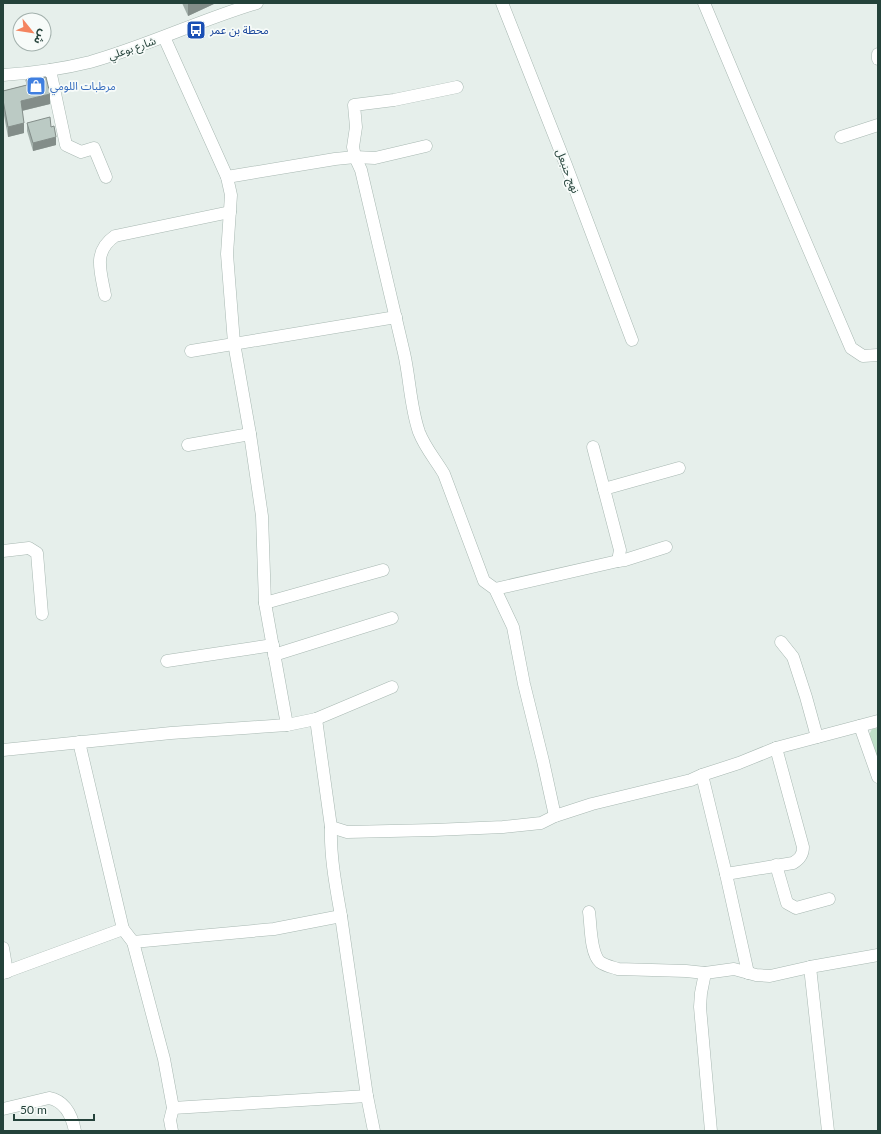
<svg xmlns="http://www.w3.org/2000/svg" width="881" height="1134" viewBox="0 0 881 1134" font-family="Lato,'Noto Sans Arabic',sans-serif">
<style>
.green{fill:#bfe0c8}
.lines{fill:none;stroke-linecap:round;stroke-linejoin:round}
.minor-casing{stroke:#a8b8b2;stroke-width:13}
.minor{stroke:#fff;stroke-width:12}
.wall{fill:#a1aea9}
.shaded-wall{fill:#838d89}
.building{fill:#bbcac4;stroke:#838d89}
.labels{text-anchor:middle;stroke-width:3.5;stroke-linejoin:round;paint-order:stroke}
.transit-label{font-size:11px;fill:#164399;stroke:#f7fbf9;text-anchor:start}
.street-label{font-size:11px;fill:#24423a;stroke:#f7fbf9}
.shop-label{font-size:11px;fill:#366cbe;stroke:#f7fbf9;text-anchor:start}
</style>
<rect width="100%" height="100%" fill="#e6efeb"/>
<polygon class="green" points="878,728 878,766 868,737 872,729"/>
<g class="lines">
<defs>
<g id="minor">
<polyline points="502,3 566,165 632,340"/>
<polyline points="704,3 743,96 851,348 863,356 878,355"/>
<polyline points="878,54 878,59"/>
<polyline points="50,70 66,145 81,152 94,148 106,177"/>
<path d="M 3,75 C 32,73 62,69 90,62 C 147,46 200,20 257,3"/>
<path d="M 457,87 L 394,100 L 354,105 L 356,127 L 353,147 L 355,157 L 361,170 L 404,353 C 410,379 410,406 419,432 C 425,448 436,460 444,474 L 484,581 L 495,589 L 513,627 L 524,684 L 543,761 L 555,816"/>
<polyline points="841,137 878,125"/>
<polyline points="227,177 335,159 355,157 375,158 426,146"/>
<path d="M 105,295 C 101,272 92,252 115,236 L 230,212"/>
<polyline points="191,351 396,317"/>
<polyline points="188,445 250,434"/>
<polyline points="593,447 604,489"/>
<polyline points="3,551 29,548 37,553 42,614"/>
<polyline points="618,561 620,550 604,489 679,468"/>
<polyline points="495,589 618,561 625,560 666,547"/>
<polyline points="265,603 383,570"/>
<polyline points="781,642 793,657 806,697 817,737"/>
<polyline points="274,655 392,618"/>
<polyline points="167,661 273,645"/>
<polyline points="316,719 331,827 347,832 434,830 503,827 541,823 555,816 592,804 691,780 702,775 739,763 776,748 878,721"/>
<polyline points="287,725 316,719 392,687"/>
<polyline points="860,726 878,777"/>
<polyline points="3,750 171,733 287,725 265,603 262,516 250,434 234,343 227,254 231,195 227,177 164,37"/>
<polyline points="702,775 726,874 748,973"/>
<polyline points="776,865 787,903 796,908 829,899"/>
<path d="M 726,874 L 793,863 C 800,859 803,855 803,847 L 776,748"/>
<path d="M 589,912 C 591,925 590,953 600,962 C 606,966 612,967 618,969 L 686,971 L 705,973"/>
<polyline points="341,916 367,1096 374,1131"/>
<polyline points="123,929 133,942 164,1059 173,1108 367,1096"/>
<path d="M 133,942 L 274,929 L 341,916 C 336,887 330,857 331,827"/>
<polyline points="3,948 7,972"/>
<polyline points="810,967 828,1131"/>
<polyline points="3,973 123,929 79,742"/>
<path d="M 3,1109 L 49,1098 C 65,1101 72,1116 75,1131"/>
<polyline points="172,1131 170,1120 173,1108"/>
<polyline points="711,1131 700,1007 701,993 705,973 734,969 756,975 770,976 810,967 878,955"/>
</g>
</defs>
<use href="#minor" class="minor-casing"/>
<use href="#minor" class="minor"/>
</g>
<g class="wall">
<polygon points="182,3 216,3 188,16"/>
<polygon points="26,80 50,104 22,111 24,133 8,137 3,110 3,91 26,85"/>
<polygon points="27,123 51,127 56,145 33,151 27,131"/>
</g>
<g class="shaded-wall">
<polygon points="190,3 216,3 188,16 188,4"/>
<polygon points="50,94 50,104 21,111 21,101"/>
<polygon points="24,123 24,133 8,137 8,127"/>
<polygon points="56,137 56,145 33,151 33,143"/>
</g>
<g class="building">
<polygon points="46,77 50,94 21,101 24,123 8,127 3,100 3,91 27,85 26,80"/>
<polygon points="50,117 51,127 54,126 56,137 33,143 27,123"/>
</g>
<defs>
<symbol id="bus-square" viewBox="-11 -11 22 22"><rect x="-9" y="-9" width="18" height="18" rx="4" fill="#1a4fb4" stroke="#f7fbf9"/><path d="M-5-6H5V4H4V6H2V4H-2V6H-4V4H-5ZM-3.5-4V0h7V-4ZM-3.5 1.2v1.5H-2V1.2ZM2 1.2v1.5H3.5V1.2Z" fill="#fff"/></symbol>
<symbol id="shop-square" viewBox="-11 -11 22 22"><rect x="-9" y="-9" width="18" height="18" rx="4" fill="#3f7fe0" stroke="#f7fbf9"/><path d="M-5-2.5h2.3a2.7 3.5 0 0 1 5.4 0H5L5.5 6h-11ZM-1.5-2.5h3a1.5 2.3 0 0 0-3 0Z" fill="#fff"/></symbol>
</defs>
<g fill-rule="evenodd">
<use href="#bus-square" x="185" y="19" width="22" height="22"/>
<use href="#shop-square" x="25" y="75" width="22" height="22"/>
</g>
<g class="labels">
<g class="transit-label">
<text x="210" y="34">محطة بن عمر</text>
</g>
<g class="street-label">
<text transform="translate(132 48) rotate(-19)" y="4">شارع بوعلي</text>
<text transform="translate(568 171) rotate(69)" y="4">نهج حنبعل</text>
</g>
<g class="shop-label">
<text x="50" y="90">مرطبات اللومي</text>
</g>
</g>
<rect width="881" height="1134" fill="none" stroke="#24423a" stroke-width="8"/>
<g transform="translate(32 32) rotate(120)"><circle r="19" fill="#f7fbf9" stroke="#a3b1ad"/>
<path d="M0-3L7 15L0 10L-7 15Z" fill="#f4845f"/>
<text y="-6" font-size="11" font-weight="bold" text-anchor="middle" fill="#24423a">ش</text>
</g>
<path d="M14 1114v6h80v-6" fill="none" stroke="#24423a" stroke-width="2"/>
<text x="20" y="1114" font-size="12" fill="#24423a" stroke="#f7fbf9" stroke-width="3" paint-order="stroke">50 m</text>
</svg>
